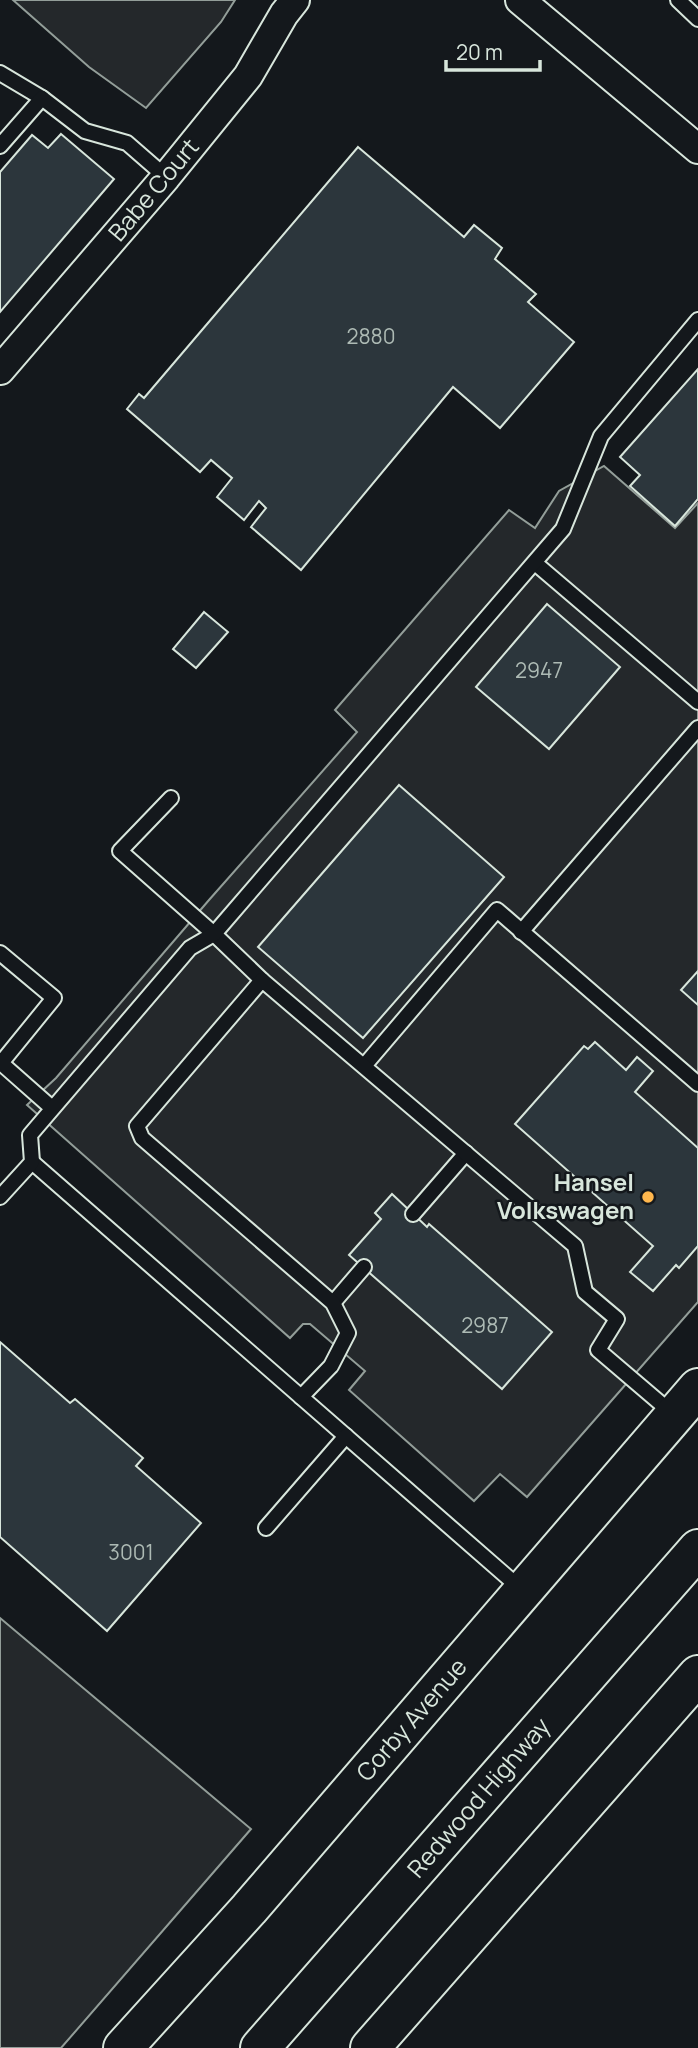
<svg xmlns="http://www.w3.org/2000/svg" width="698" height="2048" viewBox="0 0 698 2048" font-family="Manrope,sans-serif">
<style>
.parking{fill:#24282b;stroke:#939e99;stroke-width:2}
.building{fill:#2c363c;stroke:#d8e6dc;stroke-width:2}
.lines{fill:none;stroke-linecap:round;stroke-linejoin:round}
.lane-casing{stroke:#d8e6dc;stroke-width:18}
.street-casing{stroke:#d8e6dc;stroke-width:32}
.secondary-casing{stroke:#d8e6dc;stroke-width:42}
.highway-casing{stroke:#d8e6dc;stroke-width:42}
.lane{stroke:#14181c;stroke-width:14}
.street{stroke:#14181c;stroke-width:28}
.secondary{stroke:#14181c;stroke-width:38}
.highway{stroke:#14181c;stroke-width:38}
.poi-dot{fill:#ffb74d;stroke:#14181c;stroke-width:2.5}
.labels{text-anchor:middle;stroke-width:5;stroke-linejoin:round;paint-order:stroke}
.number-label{font-size:21px;fill:#adbab4}
.street-label{font-size:24px;fill:#d8e6dc;stroke:#14181c}
.poi-label{font-size:24px;font-weight:bold;fill:#d8e6dc;stroke:#14181c;text-anchor:end}
</style>
<rect width="100%" height="100%" fill="#14181c"/>
<g class="parking">
<polygon points="13,0 235,0 221,22 146,108 89,67"/>
<polygon points="604,466 675,528 698,503 698,1302 527,1497 500,1474 474,1501 349,1390 365,1371 310,1324 303,1324 290,1338 27,1105 56,1078 209,900 357,732 335,710 509,510 535,528 559,491"/>
<polygon points="0,1618 251,1829 61,2048 0,2048"/>
</g>
<g class="building">
<polygon points="61,134 114,179 0,312 0,172 32,135 48,148"/>
<polygon points="358,147 464,237 474,225 502,248 495,259 536,294 528,302 574,342 500,428 453,387 301,570 251,527 266,508 259,501 244,520 217,497 232,478 211,460 200,472 127,409 139,394 144,398"/>
<polygon points="698,369 698,499 675,526 630,486 640,475 620,457"/>
<polygon points="547,604 620,667 549,749 476,687"/>
<polygon points="204,612 228,632 196,668 173,649"/>
<polygon points="399,785 504,877 363,1038 258,947"/>
<polygon points="698,971 698,1005 681,990"/>
<polygon points="595,1042 626,1070 637,1057 653,1071 635,1092 698,1148 698,1246 679,1268 676,1265 653,1291 630,1272 653,1246 515,1124 584,1046 588,1049"/>
<polygon points="392,1194 427,1227 429,1224 552,1332 502,1389 349,1255 381,1219 375,1213"/>
<polygon points="0,1342 70,1403 75,1399 143,1458 136,1466 201,1523 107,1631 0,1537"/>
</g>
<g class="lines">
<defs>
<g id="lane">
<polyline points="678,0 698,19"/>
<polyline points="0,73 42,98"/>
<polyline points="0,146 42,98 85,131 127,143 166,177"/>
<polyline points="535,563 698,702"/>
<polyline points="171,798 120,851 214,934 262,980"/>
<polyline points="521,932 698,728"/>
<polyline points="0,953 54,998 1,1063 52,1108"/>
<polyline points="364,1066 497,910 698,1084"/>
<polyline points="32,1162 521,1589"/>
<polyline points="0,1197 32,1162 30,1135 190,948 214,934 563,529 601,436 698,320"/>
<polyline points="413,1214 466,1153"/>
<polyline points="333,1303 364,1267"/>
<polyline points="301,1397 331,1366 348,1333 333,1303 142,1138 137,1126 262,980 575,1246 585,1292 617,1319 598,1350 673,1414"/>
<polyline points="266,1528 346,1436"/>
</g>
<g id="street">
<polyline points="520,0 698,149"/>
<polyline points="0,370 166,177 248,76 284,14 295,0"/>
</g>
<polyline id="secondary" points="123,2048 249,1909 698,1388"/>
<g id="highway">
<polyline points="260,2048 698,1549"/>
<polyline points="370,2048 698,1675"/>
</g>
</defs>
<use href="#lane" class="lane-casing"/>
<use href="#street" class="street-casing"/>
<use href="#secondary" class="secondary-casing"/>
<use href="#highway" class="highway-casing"/>
<use href="#lane" class="lane"/>
<use href="#street" class="street"/>
<use href="#secondary" class="secondary"/>
<use href="#highway" class="highway"/>
</g>
<circle class="poi-dot" cx="648" cy="1197" r="7"/>
<g class="labels">
<g class="number-label">
<text x="371" y="344">2880</text>
<text x="539" y="678">2947</text>
<text x="485" y="1333">2987</text>
<text x="131" y="1560">3001</text>
</g>
<g class="street-label">
<text transform="translate(154 190) rotate(-50)" y="8">Babe Court</text>
<text transform="translate(412 1720) rotate(-49)" y="8">Corby Avenue</text>
<text transform="translate(479 1798) rotate(-49)" y="8">Redwood Highway</text>
</g>
<g class="poi-label">
<text x="634" y="1191">Hansel<tspan x="634" dy="28">Volkswagen</tspan></text>
</g>
</g>
<path d="M446 60v10h94v-10" fill="none" stroke="#d8e6dc" stroke-width="3.5"/>
<text x="456" y="60" font-size="21" fill="#d8e6dc" stroke="#14181c" stroke-width="5" paint-order="stroke">20 m</text>
</svg>
